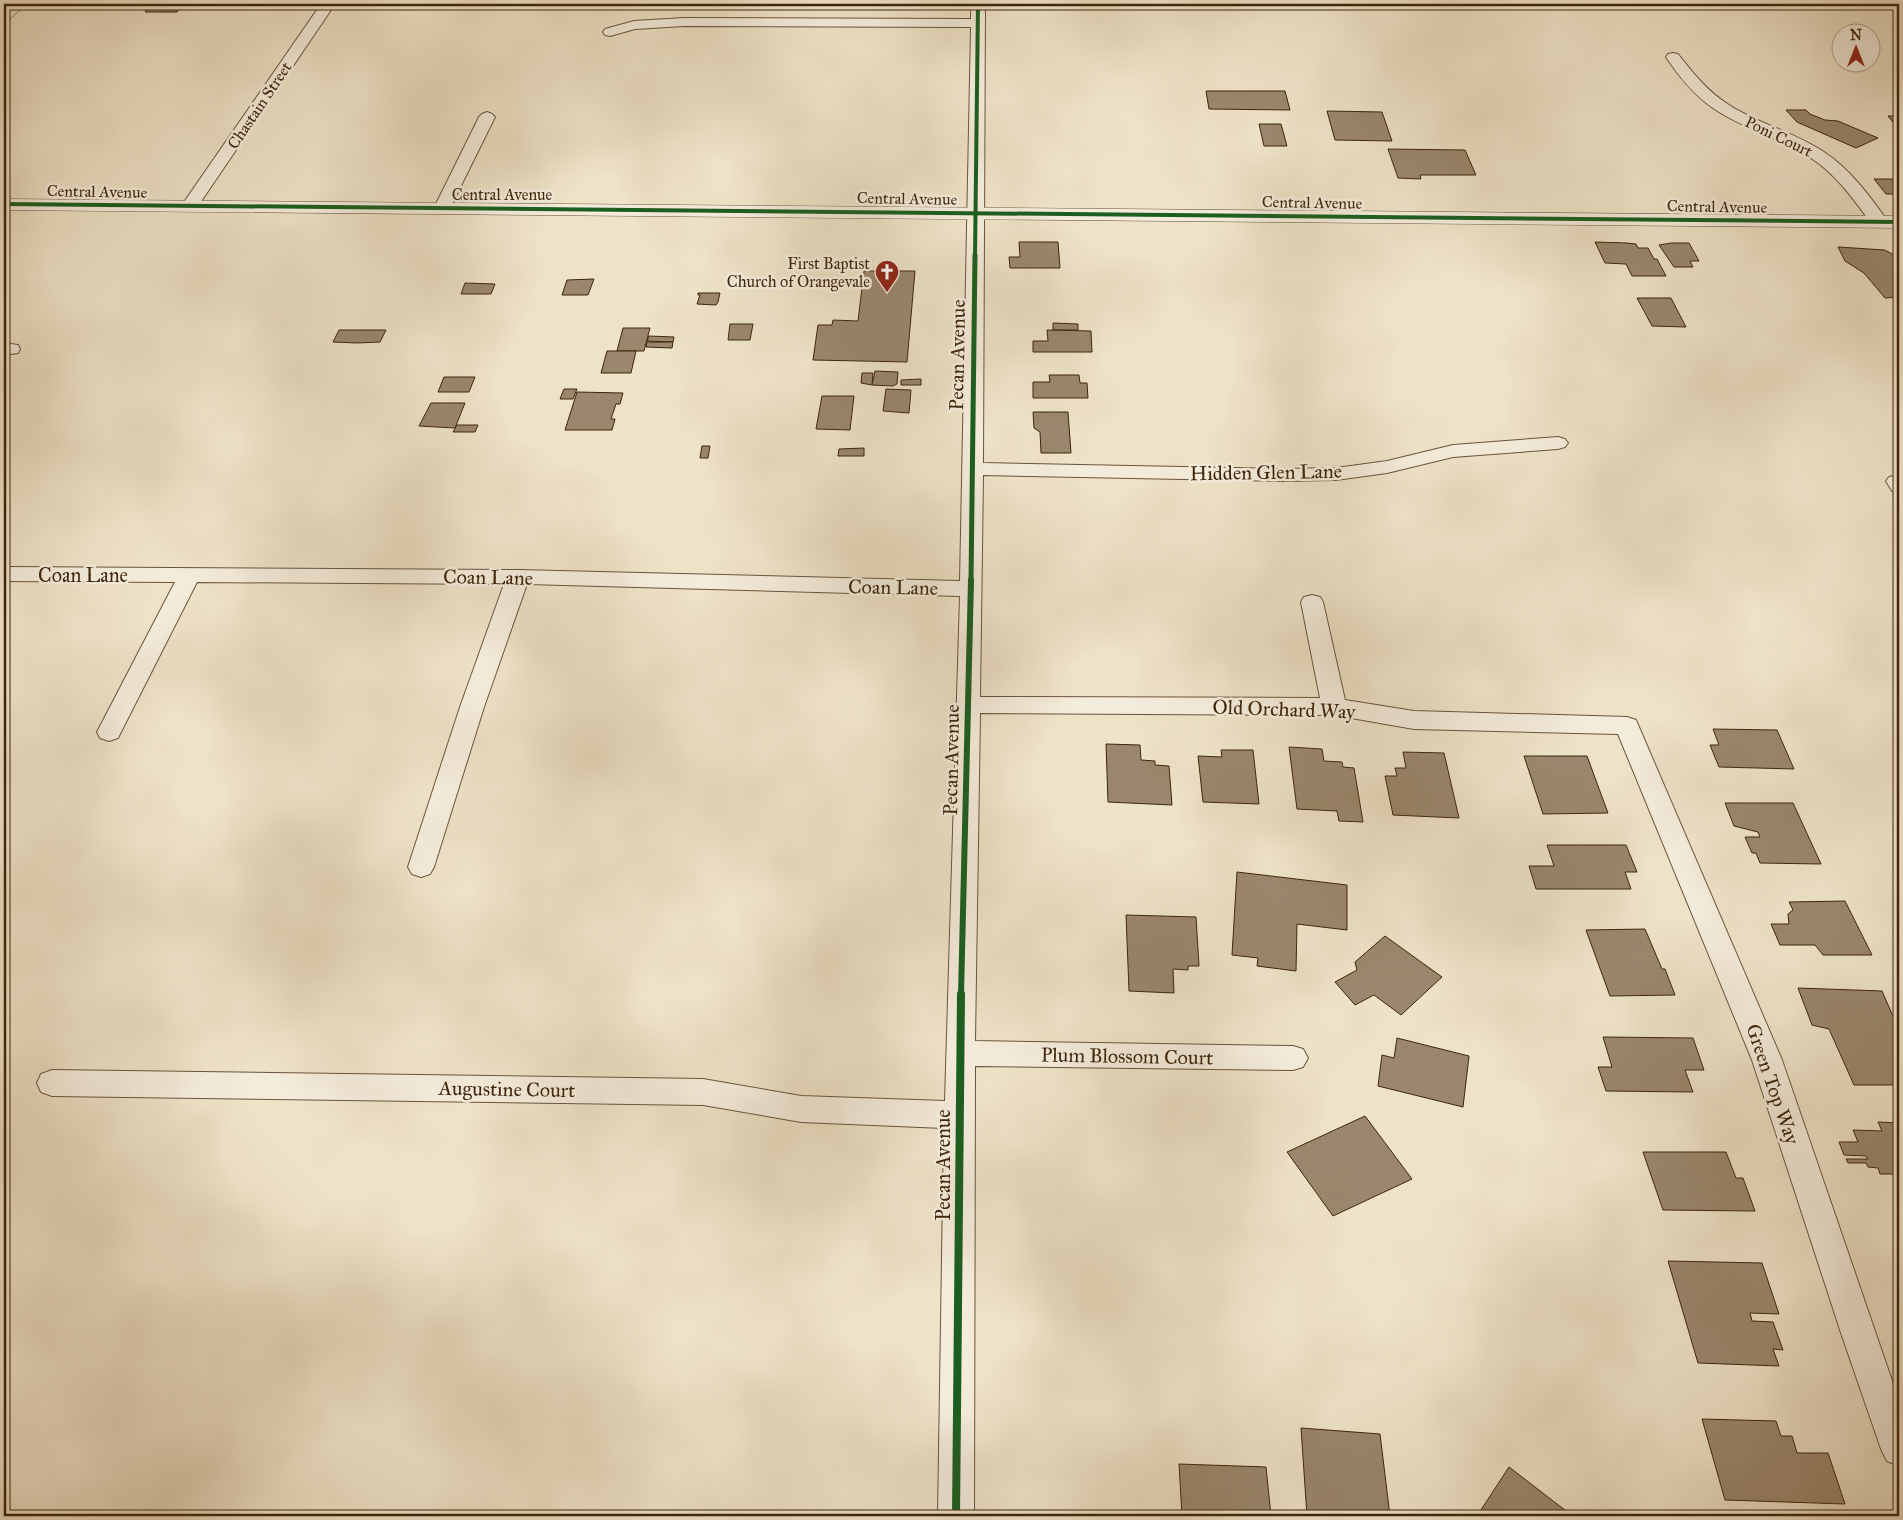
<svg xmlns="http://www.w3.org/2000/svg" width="1903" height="1520" viewBox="0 0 1903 1520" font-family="'IM FELL Great Primer',serif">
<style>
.building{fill:#9a876d;stroke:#3e250b}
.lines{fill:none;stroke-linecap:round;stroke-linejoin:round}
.minor-casing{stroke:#6a543a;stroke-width:2}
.tertiary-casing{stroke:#6a543a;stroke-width:1}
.primary-casing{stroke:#3e250b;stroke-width:1}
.minor{fill:#f4ecdb;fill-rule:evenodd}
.tertiary{fill:#f4ecdb;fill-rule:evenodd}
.primary{fill:#eee2c7;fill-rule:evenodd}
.cycleway-far3-casing{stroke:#f4ecdb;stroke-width:5.5}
.cycleway-far2-casing{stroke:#f4ecdb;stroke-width:8}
.cycleway-far1-casing{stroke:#f4ecdb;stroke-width:9}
.cycleway-casing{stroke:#f4ecdb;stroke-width:11}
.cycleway-far3{stroke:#1b5e20;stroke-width:4}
.cycleway-far2{stroke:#1b5e20;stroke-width:5}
.cycleway-far1{stroke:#1b5e20;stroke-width:6}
.cycleway{stroke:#1b5e20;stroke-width:8}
.labels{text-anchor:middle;stroke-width:5;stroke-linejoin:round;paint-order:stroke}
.far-street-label{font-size:16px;fill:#3e250b;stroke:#f4ecdb}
.far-poi-label{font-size:16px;fill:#3e250b;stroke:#f4ecdb;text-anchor:end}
.street-label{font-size:20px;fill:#3e250b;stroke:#f4ecdb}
</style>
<rect width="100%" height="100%" fill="#eee2c7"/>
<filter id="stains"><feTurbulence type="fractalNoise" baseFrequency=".004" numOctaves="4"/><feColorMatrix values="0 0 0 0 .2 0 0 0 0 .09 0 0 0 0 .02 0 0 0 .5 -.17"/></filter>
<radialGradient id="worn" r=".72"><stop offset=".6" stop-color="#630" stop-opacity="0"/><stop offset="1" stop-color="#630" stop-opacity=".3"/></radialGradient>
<g class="building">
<polygon points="152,4 184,4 177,12 145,12"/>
<polygon points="1206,91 1285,91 1290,110 1209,109"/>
<polygon points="1786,110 1806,110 1810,114 1825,120 1838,121 1878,138 1856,148 1797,122"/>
<polygon points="1327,111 1382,112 1392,141 1335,140"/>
<polygon points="1888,116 1899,116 1899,130"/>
<polygon points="1259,124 1281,124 1287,146 1264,146"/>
<polygon points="1388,149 1465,150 1476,175 1420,175 1421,179 1398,178"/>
<polygon points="1874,179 1899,179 1899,194 1886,194"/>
<polygon points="1019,242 1058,242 1060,268 1010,268 1009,257 1020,257"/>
<polygon points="1595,242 1627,243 1636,244 1638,248 1648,248 1654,259 1657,259 1666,276 1632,276 1626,264 1605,263"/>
<polygon points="1671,243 1689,243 1699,261 1690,261 1693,267 1674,267 1659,245"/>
<polygon points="1838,247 1885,250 1899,258 1899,297 1885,298 1864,273 1845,261"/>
<polygon points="864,271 915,271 907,362 813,360 818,325 832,325 833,320 858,321"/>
<polygon points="594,279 588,295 562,295 567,280"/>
<polygon points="465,283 495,284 491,294 461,294"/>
<polygon points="698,293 720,293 718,302 716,305 697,304 700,295 698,295"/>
<polygon points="1637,298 1671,298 1686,327 1652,326"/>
<polygon points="1053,323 1078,324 1078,330 1053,330"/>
<polygon points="730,324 753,324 750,340 728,340"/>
<polygon points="623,328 650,328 644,351 617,351"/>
<polygon points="339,330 386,330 380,342 357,343 333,342"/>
<polygon points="1047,330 1091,331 1092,352 1033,352 1033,341 1048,341"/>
<polygon points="649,336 674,337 673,342 647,341"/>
<polygon points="647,342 673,342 672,348 646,347"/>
<polygon points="607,351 636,351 631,373 601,373"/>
<polygon points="875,371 898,372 897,384 893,386 872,385"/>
<polygon points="862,373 873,373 872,385 861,383"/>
<polygon points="1049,375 1079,375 1080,383 1087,383 1088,398 1033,398 1033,382 1050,382"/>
<polygon points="444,377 475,377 469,392 438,392"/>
<polygon points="921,379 921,385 901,385 901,380"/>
<polygon points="564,389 577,389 573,399 560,399"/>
<polygon points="886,389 911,390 909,413 883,411"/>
<polygon points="577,392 623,393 620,404 616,404 611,419 615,419 612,430 565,430"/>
<polygon points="822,396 854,396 850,430 816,429"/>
<polygon points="431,403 465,403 455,428 419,426"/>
<polygon points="1033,412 1068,412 1071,453 1041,453 1040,432 1034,428"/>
<polygon points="457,425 478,425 475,432 453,432"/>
<polygon points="702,446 710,446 708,458 700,458"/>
<polygon points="864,448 864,456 838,456 839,449"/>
<polygon points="1713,729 1777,730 1794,769 1719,767 1710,745 1719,745"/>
<polygon points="1106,744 1140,745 1141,760 1155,761 1155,765 1169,766 1172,805 1108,802"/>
<polygon points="1289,747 1322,749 1324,761 1342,762 1343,767 1354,768 1363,822 1339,821 1337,811 1297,809"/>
<polygon points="1221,750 1253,750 1259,804 1203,802 1198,756 1222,757"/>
<polygon points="1403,752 1444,753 1459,818 1393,815 1385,776 1397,776 1395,768 1406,768"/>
<polygon points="1524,756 1587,756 1608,813 1543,814"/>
<polygon points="1725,803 1793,803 1821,864 1760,863 1756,853 1752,853 1745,837 1760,837 1758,832 1734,826"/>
<polygon points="1547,845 1626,845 1637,872 1625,872 1631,889 1536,889 1529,866 1554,866"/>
<polygon points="1237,872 1347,885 1347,930 1297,924 1296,971 1257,966 1258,958 1232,955"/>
<polygon points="1845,901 1872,955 1823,955 1815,945 1780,945 1771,924 1789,924 1788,914 1793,910 1789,902"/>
<polygon points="1126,915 1196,917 1199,966 1188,966 1188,970 1173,969 1174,993 1129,991"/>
<polygon points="1645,929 1662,969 1665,969 1675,995 1610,996 1586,930"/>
<polygon points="1385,936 1442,977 1401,1015 1374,995 1355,1005 1335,982 1357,970 1355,962"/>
<polygon points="1798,988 1882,991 1899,1030 1899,1085 1854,1085 1829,1029 1812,1025"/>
<polygon points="1603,1037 1693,1038 1704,1070 1685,1070 1693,1092 1606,1091 1598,1067 1612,1067"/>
<polygon points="1397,1038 1469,1056 1463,1107 1378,1086 1382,1055 1394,1058"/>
<polygon points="1365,1116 1412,1179 1333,1216 1287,1152"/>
<polygon points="1878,1122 1899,1123 1899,1174 1880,1174 1878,1168 1868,1167 1866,1163 1848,1163 1846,1159 1868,1159 1866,1156 1844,1155 1839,1142 1858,1142 1853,1130 1882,1131"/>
<polygon points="1643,1152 1726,1152 1736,1178 1743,1178 1755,1211 1663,1210"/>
<polygon points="1668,1261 1762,1263 1779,1314 1750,1313 1752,1321 1773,1322 1783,1350 1773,1349 1779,1366 1698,1363"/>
<polygon points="1702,1419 1776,1421 1781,1436 1792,1436 1797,1453 1828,1453 1845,1504 1725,1500"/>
<polygon points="1301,1428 1380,1434 1390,1516 1307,1516"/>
<polygon points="1179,1464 1266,1467 1271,1516 1182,1516"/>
<polygon points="1509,1467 1570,1514 1569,1516 1477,1516"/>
</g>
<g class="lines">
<defs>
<g id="minor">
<polygon points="321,4 335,4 196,209 184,209 182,205"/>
<polygon points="971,4 985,4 983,463 1281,469 1336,468 1387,461 1453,445 1558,437 1565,439 1568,443 1565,447 1558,449 1453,457 1387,473 1336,480 1281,481 983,475 980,697 1320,698 1301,602 1304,597 1312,595 1320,597 1323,602 1345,700 1414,711 1627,717 1636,720 1782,1060 1899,1401 1899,1466 1887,1461 1881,1449 1841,1333 1752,1060 1618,734 1414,729 1334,715 980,713 975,1041 1293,1046 1303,1049 1308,1058 1303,1067 1293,1070 975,1066 974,1516 938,1516 944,1128 801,1122 703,1105 52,1096 41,1092 37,1083 41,1074 52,1070 703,1079 801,1096 945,1101 960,596 527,584 484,707 434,867 430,874 421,877 412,874 408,867 460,707 504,584 197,582 121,732 118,738 109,741 100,738 97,732 175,582 4,581 4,567 518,570 960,581 971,27 684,26 635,29 610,36 605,35 603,32 605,29 634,21 684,18 971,19"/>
<path d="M 1673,53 L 1678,54 C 1693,73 1708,92 1729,105 C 1759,124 1794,132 1824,152 C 1850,169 1870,196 1888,222 L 1885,226 L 1879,227 L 1873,226 C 1855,201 1837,175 1811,158 C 1782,139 1748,130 1719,112 C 1696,98 1680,78 1666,57 L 1668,54 Z"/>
<polygon points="487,112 492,114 495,117 450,208 448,212 436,212 434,208 479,117 482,114"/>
<polygon points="4,343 18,345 20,349 18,353 4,355"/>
<polygon points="1899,475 1899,493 1892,491 1886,481 1889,477"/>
</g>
<polygon id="tertiary" points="4,199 1899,216 1899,228 4,210"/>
<polygon id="primary" points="9,4 26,4 9,20 4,22 4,9"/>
</defs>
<use href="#minor" class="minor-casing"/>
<use href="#tertiary" class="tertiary-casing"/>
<use href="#primary" class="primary-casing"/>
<use href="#minor" class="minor"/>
<use href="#tertiary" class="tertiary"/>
<use href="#primary" class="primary"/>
<defs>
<g id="cycleway-far3">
<polyline points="4,204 1899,222"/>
<polyline points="975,256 978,4"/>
</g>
<polyline id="cycleway-far2" points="971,581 975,255"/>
<polyline id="cycleway-far1" points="961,995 971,580"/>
<polyline id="cycleway" points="956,1516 961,994"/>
</defs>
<use href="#cycleway-far3" class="cycleway-far3-casing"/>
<use href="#cycleway-far2" class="cycleway-far2-casing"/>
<use href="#cycleway-far1" class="cycleway-far1-casing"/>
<use href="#cycleway" class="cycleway-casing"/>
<use href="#cycleway-far3" class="cycleway-far3"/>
<use href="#cycleway-far2" class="cycleway-far2"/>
<use href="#cycleway-far1" class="cycleway-far1"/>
<use href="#cycleway" class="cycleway"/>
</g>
<defs>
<symbol id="church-pin" viewBox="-11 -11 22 30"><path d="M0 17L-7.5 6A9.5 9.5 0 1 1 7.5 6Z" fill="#8f2418" stroke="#f4ecdb"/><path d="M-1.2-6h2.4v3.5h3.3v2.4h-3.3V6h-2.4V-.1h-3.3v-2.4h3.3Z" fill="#fff"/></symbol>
</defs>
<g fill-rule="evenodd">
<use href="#church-pin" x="873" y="258" width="28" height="38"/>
</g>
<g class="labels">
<g class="far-street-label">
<text transform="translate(259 105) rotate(-56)" y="6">Chastain Street</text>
<text transform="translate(1779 136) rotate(26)" y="6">Poni Court</text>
<text transform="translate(97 191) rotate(1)" y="6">Central Avenue</text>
<text x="502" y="200">Central Avenue</text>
<text transform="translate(907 198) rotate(1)" y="6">Central Avenue</text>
<text transform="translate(1312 202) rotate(1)" y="6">Central Avenue</text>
<text transform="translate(1717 206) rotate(1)" y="6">Central Avenue</text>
</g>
<g class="far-poi-label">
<text x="870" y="269">First Baptist<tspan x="870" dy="18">Church of Orangevale</tspan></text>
</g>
<g class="street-label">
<text transform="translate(957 355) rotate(-89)" y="7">Pecan Avenue</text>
<text transform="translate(1266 472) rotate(-1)" y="7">Hidden Glen Lane</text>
<text x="83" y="582">Coan Lane</text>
<text transform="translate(488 577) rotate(1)" y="7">Coan Lane</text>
<text transform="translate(893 587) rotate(1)" y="7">Coan Lane</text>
<text transform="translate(1284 709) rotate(2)" y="7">Old Orchard Way</text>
<text transform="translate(951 760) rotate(-89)" y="7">Pecan Avenue</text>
<text transform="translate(1127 1056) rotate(1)" y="7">Plum Blossom Court</text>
<text transform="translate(1773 1084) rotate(71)" y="7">Green Top Way</text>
<text transform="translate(507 1089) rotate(1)" y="7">Augustine Court</text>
<text transform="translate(943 1165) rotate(-90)" y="7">Pecan Avenue</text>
</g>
</g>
<rect width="1903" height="1520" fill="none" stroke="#eee2c7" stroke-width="20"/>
<rect x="5" y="5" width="1893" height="1510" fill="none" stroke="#3e250b" stroke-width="2.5"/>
<rect x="10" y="10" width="1883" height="1500" fill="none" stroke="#3e250b"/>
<g transform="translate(1856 48)"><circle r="24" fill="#f4ecdb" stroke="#ab9c88"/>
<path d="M0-4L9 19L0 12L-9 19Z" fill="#8f2418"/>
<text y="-8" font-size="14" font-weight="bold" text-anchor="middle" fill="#3e250b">N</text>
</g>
<rect width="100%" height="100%" filter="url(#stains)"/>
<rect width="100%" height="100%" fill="url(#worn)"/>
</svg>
